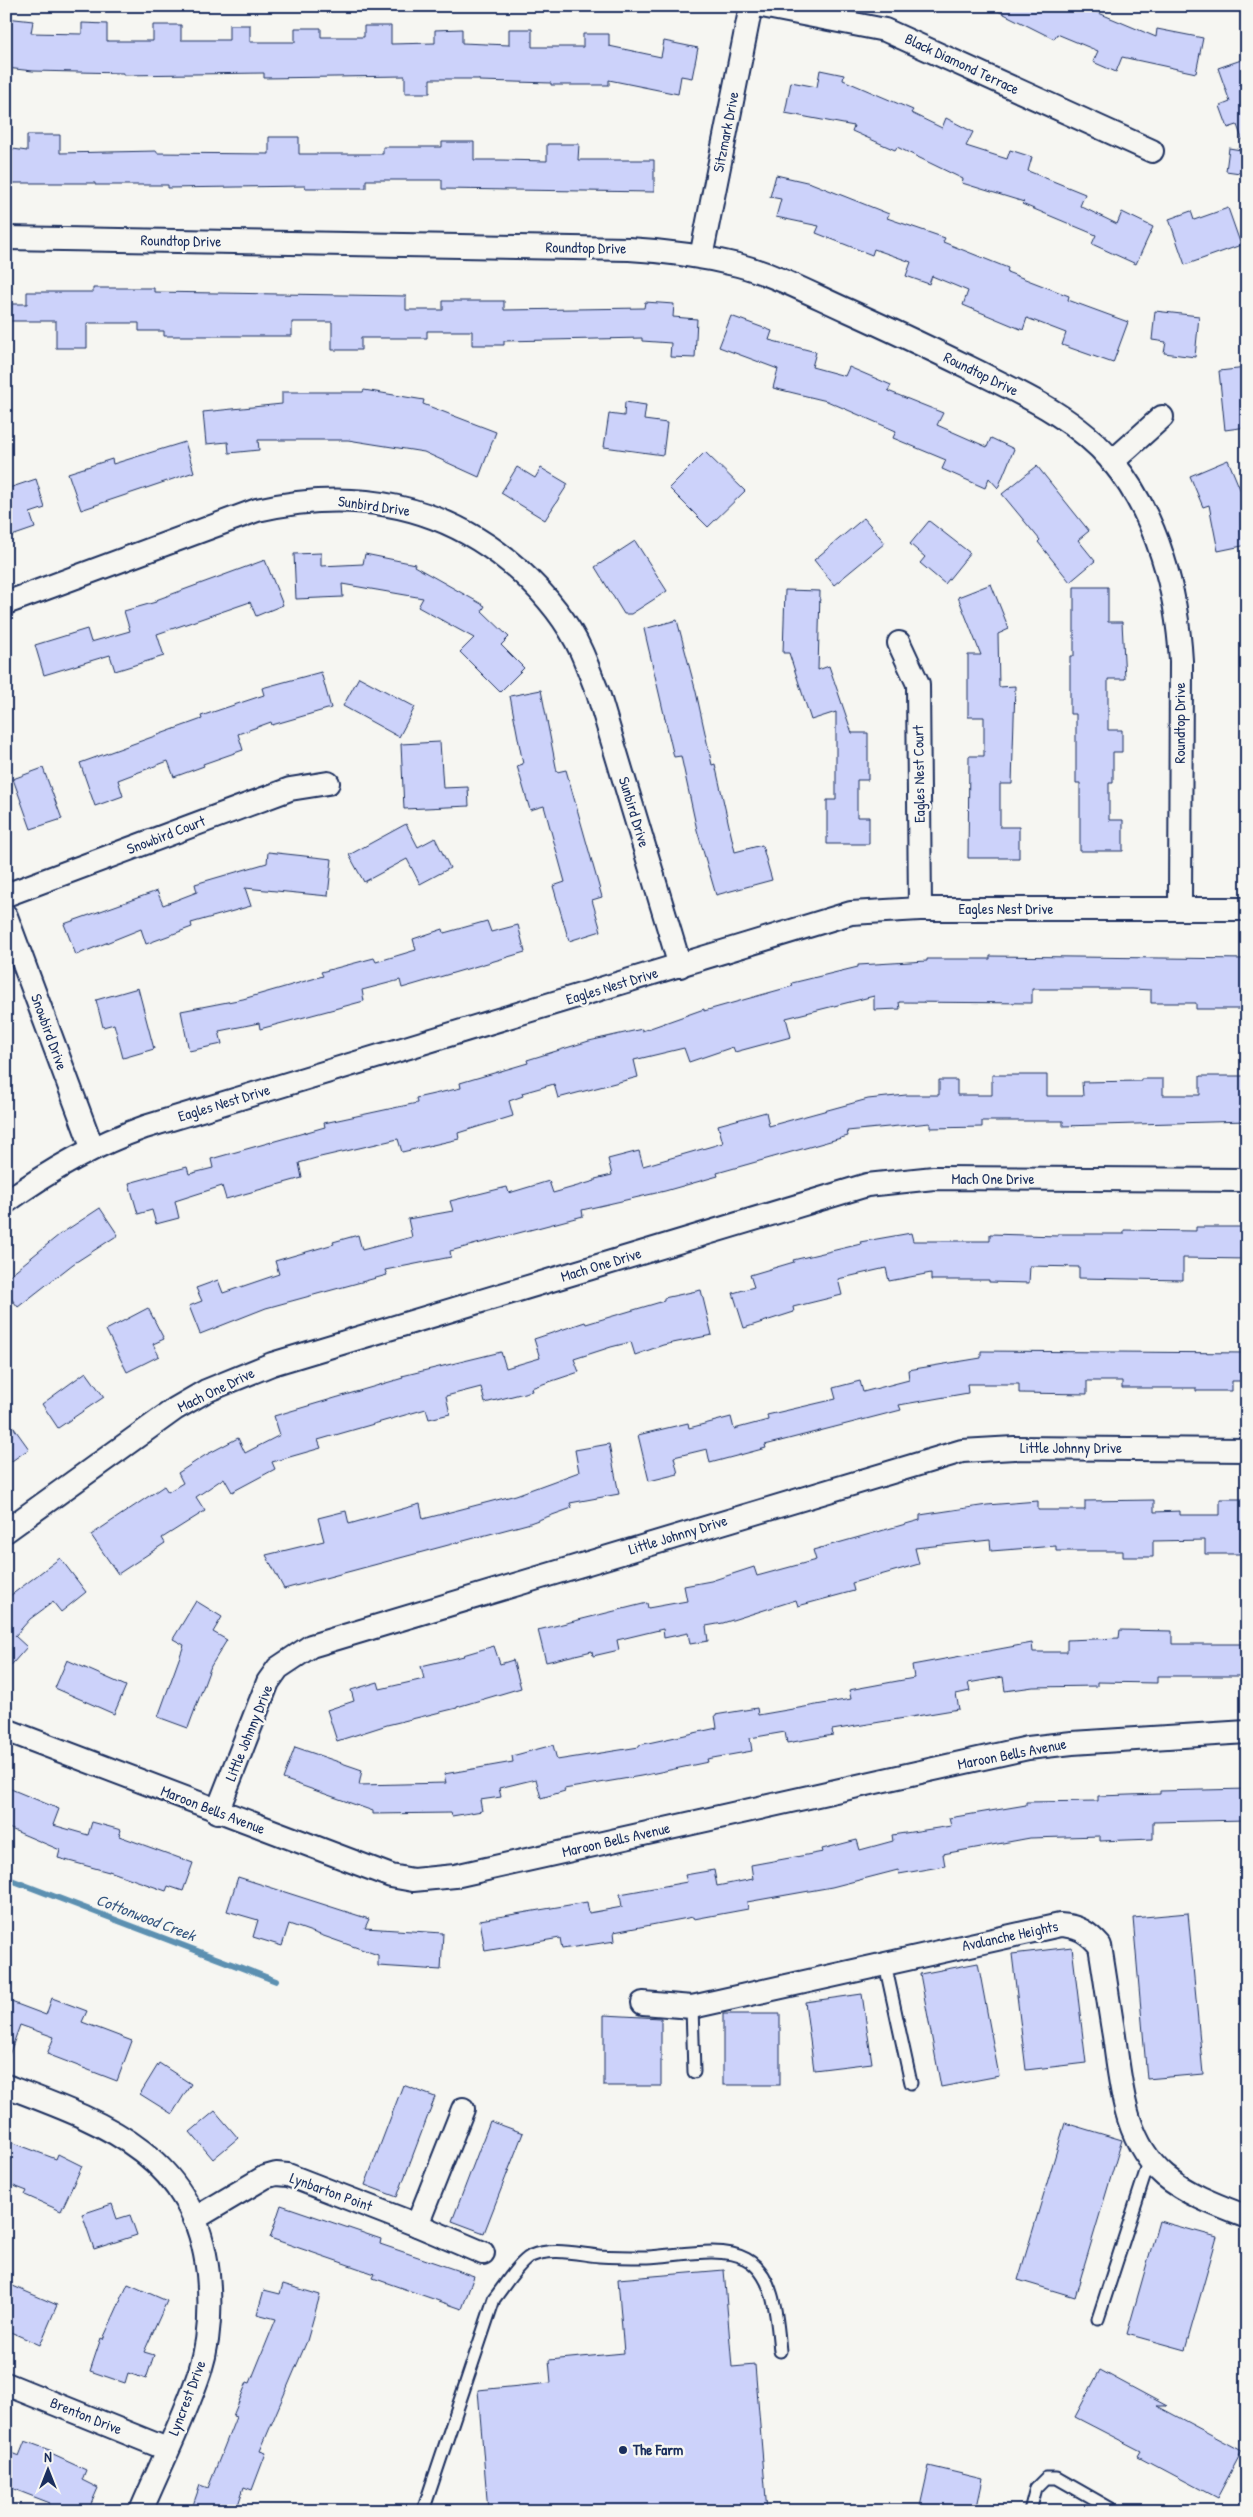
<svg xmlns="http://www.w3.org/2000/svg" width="1253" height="2517" viewBox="0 0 1253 2517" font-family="'Patrick Hand',sans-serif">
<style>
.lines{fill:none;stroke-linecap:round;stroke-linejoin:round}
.stream{stroke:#5c90b1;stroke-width:6}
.building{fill:#ccd2fa;stroke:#1b2f5e}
.service-casing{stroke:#1b2f5e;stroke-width:15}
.minor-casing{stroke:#1b2f5e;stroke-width:26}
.service{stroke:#f6f6f2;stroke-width:11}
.minor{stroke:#f6f6f2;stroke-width:22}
.poi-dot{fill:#1b2f5e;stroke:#f6f6f2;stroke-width:2}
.labels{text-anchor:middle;stroke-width:5;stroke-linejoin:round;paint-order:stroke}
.street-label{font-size:15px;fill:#1b2f5e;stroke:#f6f6f2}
.poi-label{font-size:15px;font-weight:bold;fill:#1b2f5e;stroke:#f6f6f2;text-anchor:start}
.water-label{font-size:16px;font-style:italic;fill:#365780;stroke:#f6f6f2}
</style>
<rect width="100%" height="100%" fill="#f6f6f2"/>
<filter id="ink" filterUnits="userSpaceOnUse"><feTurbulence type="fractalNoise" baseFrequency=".02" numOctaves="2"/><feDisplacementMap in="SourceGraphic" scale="10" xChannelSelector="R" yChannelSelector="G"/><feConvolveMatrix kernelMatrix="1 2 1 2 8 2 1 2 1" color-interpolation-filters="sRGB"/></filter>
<g filter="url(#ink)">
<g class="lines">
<polyline class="stream" points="6,1878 276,1981"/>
</g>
<g class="building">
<polygon points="988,6 1082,6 1156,37 1157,29 1203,38 1196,73 1122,57 1116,72 1093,62 1098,51 1057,34 1054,39"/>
<polygon points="6,18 33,21 31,33 82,34 82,23 107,24 107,41 153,41 153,25 181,25 181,40 229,40 229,25 250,25 250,42 295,42 295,28 321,28 321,37 364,37 364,26 391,26 391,44 435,43 435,30 462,29 462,43 509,45 509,29 532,29 532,47 583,47 583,34 609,34 609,46 661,57 664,41 698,48 692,78 681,76 678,94 609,80 609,85 551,85 551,83 479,81 479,79 430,79 430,93 405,93 405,76 264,78 264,73 123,75 123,73 33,71 6,68"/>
<polygon points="1247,58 1247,144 1244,144 1237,125 1228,128 1220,106 1230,102 1218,68"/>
<polygon points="820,70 844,75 843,80 913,110 911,113 942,128 946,118 973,132 966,146 1007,159 1010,150 1032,157 1028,171 1085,194 1080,206 1117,224 1122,212 1153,227 1136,264 1092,244 1096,235 1022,204 1024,202 962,183 963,179 897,147 895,150 852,131 854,126 785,113 791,82 817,87"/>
<polygon points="27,135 60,135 60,153 157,151 157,153 269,154 269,137 299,137 299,154 383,154 383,147 442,147 442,142 474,142 474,160 501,160 547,161 547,144 579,144 578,160 654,160 654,192 442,189 442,180 366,180 366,188 305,188 305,186 168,188 168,185 95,185 95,183 6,183 6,148 27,151"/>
<polygon points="1229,148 1247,151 1247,174 1226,171"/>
<polygon points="776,175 811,183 889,214 887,218 945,238 943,242 1008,268 1007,272 1069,296 1068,300 1128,322 1113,363 1062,345 1066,333 1027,318 1023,330 963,305 968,291 932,276 929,284 906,276 911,262 874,249 872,255 816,233 819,226 776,217 781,199 770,197"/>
<polygon points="1228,208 1241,245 1185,265 1169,219 1191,211 1194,220"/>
<polygon points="93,288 154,288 154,292 406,296 406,310 443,310 443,301 504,301 504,310 644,308 645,302 674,304 673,317 697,319 695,358 670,357 671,343 642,341 642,338 504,341 504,345 472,345 472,331 427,331 427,338 361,338 361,350 332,350 332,322 292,322 292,336 164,336 164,331 139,331 139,323 87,323 87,348 56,348 56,321 6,321 6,304 27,304 27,292 93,292"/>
<polygon points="1155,311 1199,316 1195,357 1164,353 1166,342 1152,340"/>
<polygon points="731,316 772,331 769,340 816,352 812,367 845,376 849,367 891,385 888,391 943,413 937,425 987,447 991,438 1014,449 998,488 989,478 985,488 942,469 946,460 893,438 896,431 827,401 773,388 778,369 719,347"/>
<polygon points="1247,368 1247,427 1225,430 1219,371"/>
<polygon points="364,390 424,400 423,404 496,432 479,477 424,452 348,440 258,440 259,450 229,453 228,442 206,444 203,412 282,404 282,392 363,392"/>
<polygon points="625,402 646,405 644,420 667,423 663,455 604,447 609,414 624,416"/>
<polygon points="185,442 194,472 81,510 68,473 112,459 113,464"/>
<polygon points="705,452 745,491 708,527 669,488"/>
<polygon points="1228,460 1247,506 1247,545 1218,551 1209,505 1203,507 1190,476"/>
<polygon points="1037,466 1089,531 1078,540 1095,561 1070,582 1038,542 1040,540 1002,494"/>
<polygon points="517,467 535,478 541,468 568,484 545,520 501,493"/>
<polygon points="36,479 45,508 30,513 35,528 6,538 6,489"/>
<polygon points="864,518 885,543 834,585 814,560"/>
<polygon points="929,521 970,553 945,584 920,563 925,557 910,544"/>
<polygon points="635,541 667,591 631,614 624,614 595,567"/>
<polygon points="321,553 321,566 363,564 365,554 415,564 414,566 485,606 482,611 509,637 501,645 524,668 500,692 460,652 474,638 418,607 423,598 342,584 343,597 296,599 294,554"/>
<polygon points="265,560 283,605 256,616 250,602 157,634 164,656 115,671 110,655 44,675 35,645 87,629 91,642 130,631 124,611 156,602 156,600"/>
<polygon points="991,584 1009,629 998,634 999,687 1015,686 1012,784 1000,784 1000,827 1019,827 1019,858 968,858 969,756 984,756 984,717 968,717 968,655 981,655 958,597"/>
<polygon points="1074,587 1108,587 1108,622 1122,622 1125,679 1108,679 1108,730 1122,730 1122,752 1113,752 1113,783 1109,783 1109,820 1123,820 1123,851 1080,851 1080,783 1076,783 1076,714 1070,714 1070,656 1074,656"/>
<polygon points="785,590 820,591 818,670 829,666 852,733 868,733 868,780 857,780 857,817 869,817 869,844 827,844 827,800 836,800 836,712 811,720 789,653 783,653"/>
<polygon points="677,620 696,692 712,765 715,764 735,852 762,845 772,880 716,895 697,830 681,756 674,757 644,629"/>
<polygon points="321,672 331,708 272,725 271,722 238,734 243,750 203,764 204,766 174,777 168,761 118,780 123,796 95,806 80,763 202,719 201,716 264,695 262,688"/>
<polygon points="359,677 415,707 399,737 343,706"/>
<polygon points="541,690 557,772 566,770 602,897 592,900 601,931 569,941 553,886 565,882 544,806 530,810 517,766 523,764 510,696"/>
<polygon points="440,742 443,788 468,787 469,806 404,809 401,744"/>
<polygon points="43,768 62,819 31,829 13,779"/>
<polygon points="406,824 418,847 435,838 450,868 420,884 407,859 364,882 349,855"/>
<polygon points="268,852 332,859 328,896 245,888 251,906 191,923 192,927 146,944 141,929 76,955 64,924 157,891 163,905 197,892 195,884 267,863"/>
<polygon points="487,921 491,932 518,925 525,952 402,988 400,980 362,990 364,1001 260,1029 259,1023 219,1031 222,1044 189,1051 181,1011 243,999 323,976 321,972 374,958 376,962 416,950 413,939 443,929 444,933"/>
<polygon points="990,956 1247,959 1247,1009 1196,1009 1196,1003 1151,1003 1151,990 1132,989 1032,989 1032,1003 899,1002 900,1009 874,1010 874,996 786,1018 791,1037 735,1052 733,1047 689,1062 684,1048 634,1060 638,1077 558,1098 554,1084 522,1093 523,1096 509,1101 513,1116 458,1133 459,1139 402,1152 398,1139 316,1158 299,1163 302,1178 226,1199 222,1186 175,1201 179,1218 156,1224 152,1210 138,1214 129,1183 187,1167 189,1174 213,1168 211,1159 325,1127 324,1123 417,1103 416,1098 461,1088 460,1083 528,1063 527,1060 589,1041 642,1029 642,1031 704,1009 704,1011 793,986 792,983 858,967 858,965 927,961 927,959 990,959"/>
<polygon points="138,988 154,1049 123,1058 114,1024 103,1027 96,1000"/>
<polygon points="992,1075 1047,1075 1047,1096 1083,1096 1082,1082 1141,1081 1141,1079 1163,1079 1163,1095 1200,1095 1200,1076 1247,1076 1247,1121 1063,1126 1063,1121 982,1121 982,1127 930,1128 930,1123 847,1131 848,1136 717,1173 718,1176 665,1191 582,1210 583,1216 450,1251 451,1257 385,1270 387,1275 266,1308 200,1334 189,1306 202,1301 196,1288 218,1280 223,1293 279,1274 275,1261 334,1244 333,1242 358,1235 362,1250 412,1237 408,1219 453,1211 450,1201 507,1187 509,1193 549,1181 553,1193 595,1181 595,1179 612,1175 608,1159 639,1151 643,1166 723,1143 718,1125 766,1112 769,1126 868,1099 906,1095 939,1095 939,1080 957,1080 957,1095 992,1095"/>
<polygon points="100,1208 118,1235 73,1264 18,1307 6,1292 6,1278 59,1235"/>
<polygon points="1196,1227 1247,1227 1247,1259 1183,1258 1183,1280 1079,1278 1079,1267 1030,1266 1029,1283 989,1282 989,1280 931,1280 931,1273 889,1281 886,1268 838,1279 842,1295 793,1307 794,1312 744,1328 733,1293 754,1287 750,1275 794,1262 793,1260 861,1244 860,1242 911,1233 913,1241 990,1241 990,1234 1058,1236 1058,1234 1124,1234 1124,1230 1196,1231"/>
<polygon points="701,1290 712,1335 663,1345 635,1355 631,1342 611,1347 574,1359 579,1372 531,1388 532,1391 485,1403 481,1387 446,1396 450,1414 429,1419 426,1409 318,1440 321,1448 272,1462 275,1469 232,1492 224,1478 196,1497 205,1511 162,1538 165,1543 118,1574 91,1535 164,1486 168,1492 183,1483 178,1473 204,1456 238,1438 245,1453 280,1435 274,1416 403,1378 402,1376 501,1352 506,1368 540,1358 534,1339 585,1322 586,1324 664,1301 664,1298"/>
<polygon points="148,1308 164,1339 153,1344 159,1356 127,1372 106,1330"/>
<polygon points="981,1351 1247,1353 1247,1381 1232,1381 1232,1391 1196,1391 1196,1388 1122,1388 1122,1381 1087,1381 1087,1394 1019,1393 1019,1384 967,1384 968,1393 899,1405 901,1410 765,1445 766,1448 710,1463 707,1449 674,1457 678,1474 649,1481 638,1435 688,1423 689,1428 731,1417 734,1429 768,1420 767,1415 836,1399 833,1388 860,1381 863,1392 909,1380 908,1370 981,1358"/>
<polygon points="86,1372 104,1397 58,1428 42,1404"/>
<polygon points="6,1417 29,1449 6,1465"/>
<polygon points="609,1444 619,1494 570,1503 572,1508 527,1524 284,1589 266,1555 324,1541 318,1518 346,1511 349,1524 420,1504 423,1519 516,1495 579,1472 575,1450"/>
<polygon points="1220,1499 1247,1499 1247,1554 1205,1554 1205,1540 1153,1541 1153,1557 1123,1557 1123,1551 1056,1551 1056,1546 991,1551 990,1540 915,1548 919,1564 852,1583 854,1591 798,1606 796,1600 723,1623 706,1626 708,1641 690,1644 688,1633 664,1638 663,1629 617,1640 619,1650 593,1656 592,1651 546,1662 538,1630 647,1603 648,1608 687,1601 684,1586 711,1581 754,1567 757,1576 816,1560 813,1550 920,1520 920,1515 987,1505 1038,1501 1038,1510 1085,1510 1085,1501 1154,1500 1154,1512 1180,1511 1180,1515 1220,1515"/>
<polygon points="60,1558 86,1592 61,1612 53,1602 30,1619 15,1636 27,1647 6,1671 6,1599"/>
<polygon points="196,1601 222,1617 213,1632 227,1640 211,1666 188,1728 158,1717 184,1645 173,1639"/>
<polygon points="1120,1630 1172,1631 1172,1644 1247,1644 1247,1676 1157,1676 1157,1683 1097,1682 1097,1686 1033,1687 1005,1691 1003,1677 968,1683 970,1691 956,1694 959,1709 832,1730 833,1735 787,1743 785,1732 750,1738 752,1751 707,1759 708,1762 641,1776 564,1789 565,1791 541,1798 536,1779 499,1788 501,1797 480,1800 482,1811 452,1816 451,1813 373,1814 373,1811 283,1779 295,1747 362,1770 359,1785 446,1783 444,1774 513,1762 512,1756 553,1745 557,1760 639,1747 639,1745 717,1728 715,1715 757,1708 758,1715 851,1699 849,1690 914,1678 912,1665 1032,1643 1033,1652 1067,1652 1067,1640 1119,1638"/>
<polygon points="494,1646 500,1664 513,1660 521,1688 457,1707 457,1708 387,1725 337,1741 327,1710 354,1701 351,1690 378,1682 380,1689 424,1679 421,1666 464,1656 463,1655"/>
<polygon points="67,1660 126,1686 114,1714 55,1688"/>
<polygon points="6,1787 59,1809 53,1825 88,1835 92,1822 121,1830 119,1836 193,1863 183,1891 168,1886 166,1891 109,1871 109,1872 58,1858 60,1850 6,1827"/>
<polygon points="1247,1789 1247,1820 1153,1822 1153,1839 1100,1841 1100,1836 1030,1838 943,1854 945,1866 899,1874 898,1870 832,1887 747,1902 748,1909 694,1919 693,1917 614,1932 615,1941 562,1949 560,1938 485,1951 480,1920 587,1902 589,1913 622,1907 620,1894 687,1882 685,1875 714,1870 717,1886 753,1879 751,1865 823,1852 822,1849 857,1840 860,1850 893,1841 892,1835 951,1826 949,1818 1026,1805 1026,1802 1098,1801 1098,1796 1160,1794 1160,1791"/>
<polygon points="238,1877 369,1919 365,1928 443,1933 441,1970 378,1966 378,1955 289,1924 282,1946 253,1937 258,1920 227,1911"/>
<polygon points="1188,1913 1203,2074 1147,2079 1133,1918"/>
<polygon points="1072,1947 1086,2063 1026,2070 1012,1954"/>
<polygon points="978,1963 999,2076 941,2087 920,1974"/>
<polygon points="862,1994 872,2063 814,2070 805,2002"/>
<polygon points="52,1998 87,2011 82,2022 132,2041 117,2081 47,2054 54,2037 20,2025 8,2058 6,2057 6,2000 46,2015"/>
<rect x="723" y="2014" width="57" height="71"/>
<polygon points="604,2015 661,2018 661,2086 604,2086"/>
<polygon points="159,2063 191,2084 172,2114 140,2094"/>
<polygon points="403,2085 435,2097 397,2197 365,2185"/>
<polygon points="215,2111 238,2138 213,2159 190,2132"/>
<polygon points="490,2121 523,2133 484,2233 452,2221"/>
<polygon points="1065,2123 1122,2140 1075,2297 1018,2280"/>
<polygon points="6,2140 56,2159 58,2154 82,2166 61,2211 25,2195 27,2191 6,2183"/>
<polygon points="112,2204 117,2219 130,2215 137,2235 94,2249 82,2214"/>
<polygon points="281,2205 381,2239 380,2244 474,2276 462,2309 373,2278 375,2274 270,2238"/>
<polygon points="1159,2221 1217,2237 1185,2350 1127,2334"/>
<polygon points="724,2270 732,2367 755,2365 767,2511 488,2511 478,2390 551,2383 549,2360 624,2353 618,2279"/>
<polygon points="6,2283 57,2305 40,2345 6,2330"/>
<polygon points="128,2284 167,2301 144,2352 154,2355 146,2379 128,2373 125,2383 90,2371 101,2338 103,2339"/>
<polygon points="283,2284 320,2295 307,2341 260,2451 266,2453 252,2490 244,2487 236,2511 191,2511 200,2485 208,2488 236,2417 233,2416 247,2382 250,2383 276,2319 257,2314 264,2290 280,2294"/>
<polygon points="1100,2370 1167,2406 1157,2406 1242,2451 1217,2498 1138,2456 1141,2451 1075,2417"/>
<polygon points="25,2441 52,2451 51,2454 86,2470 82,2480 98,2488 88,2511 60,2511 49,2506 50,2503 6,2486 6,2451 19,2456"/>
<polygon points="929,2466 983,2479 976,2511 919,2511"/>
</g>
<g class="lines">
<defs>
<g id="service">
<polyline points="885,1964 911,2083"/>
<polyline points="692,2007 694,2072"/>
<polyline points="1098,2319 1150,2159"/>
<path d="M 423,2511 L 494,2299 C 503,2288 518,2263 531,2256 C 552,2247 578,2254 599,2256 C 615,2257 632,2257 648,2257 C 676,2256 721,2245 746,2259 C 776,2275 777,2322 780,2351"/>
<polyline points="1030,2511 1036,2488 1046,2478 1057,2478 1115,2511"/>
</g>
<g id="minor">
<polyline points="762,6 885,30 1152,151"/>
<path d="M 6,238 L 629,249 C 666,251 702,256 738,265 C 776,275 813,295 849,311 C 889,329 929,348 968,367 C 1020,393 1074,416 1112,461 C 1158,517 1177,591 1181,661 L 1180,908"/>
<polyline points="701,257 751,6"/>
<polyline points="1112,462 1162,417"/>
<path d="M 6,603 L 257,510 C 353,488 444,503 519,570 C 543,592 567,620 581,651 C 587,664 592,679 598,693 L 680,966"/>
<polyline points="899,643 918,684 920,909"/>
<polyline points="6,895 290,789 328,783"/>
<polyline points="6,916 92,1147"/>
<path d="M 6,1202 C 50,1170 94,1145 145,1127 L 851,913 L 920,909 L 1247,909"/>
<polyline points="6,1531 175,1409 206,1391 272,1364 867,1185 934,1178 1247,1180"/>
<polyline points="6,1730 391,1876 413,1880 455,1876 1028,1748 1072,1743 1247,1732"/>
<polyline points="217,1812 268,1682 278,1668 311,1646 962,1451 1014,1448 1247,1450"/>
<path d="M 643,2003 L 692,2007 L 1060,1925 C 1078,1926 1088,1932 1100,1946 C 1105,1976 1109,2006 1114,2036 C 1121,2085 1124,2141 1165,2176 C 1188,2195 1219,2206 1247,2217"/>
<path d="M 6,2086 C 104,2123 195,2154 208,2274 C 211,2307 210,2340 200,2371 C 185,2417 160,2466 141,2511"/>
<polyline points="194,2219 265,2177 276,2174 288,2175 417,2225 463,2109"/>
<polyline points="417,2225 483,2253"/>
<polyline points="6,2384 167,2449"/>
</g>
</defs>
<use href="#service" class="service-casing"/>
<use href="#minor" class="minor-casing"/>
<use href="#service" class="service"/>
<use href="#minor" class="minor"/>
</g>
</g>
<circle class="poi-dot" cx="623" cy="2450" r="5"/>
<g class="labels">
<g class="street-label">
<text transform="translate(962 64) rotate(25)" y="5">Black Diamond Terrace</text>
<text transform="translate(726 132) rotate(-79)" y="5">Sitzmark Drive</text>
<text transform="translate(181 241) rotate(1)" y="5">Roundtop Drive</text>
<text transform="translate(586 248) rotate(1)" y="5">Roundtop Drive</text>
<text transform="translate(981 374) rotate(26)" y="5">Roundtop Drive</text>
<text transform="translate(374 506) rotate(8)" y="5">Sunbird Drive</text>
<text transform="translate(1180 723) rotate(-90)" y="5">Roundtop Drive</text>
<text transform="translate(919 774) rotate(-91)" y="5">Eagles Nest Court</text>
<text transform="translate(634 812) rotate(73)" y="5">Sunbird Drive</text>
<text transform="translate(166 835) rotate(-21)" y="5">Snowbird Court</text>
<text x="1006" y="914">Eagles Nest Drive</text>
<text transform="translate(612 986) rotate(-17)" y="5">Eagles Nest Drive</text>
<text transform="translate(49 1032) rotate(70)" y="5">Snowbird Drive</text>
<text transform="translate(224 1103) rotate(-17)" y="5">Eagles Nest Drive</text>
<text x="993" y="1184">Mach One Drive</text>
<text transform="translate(601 1265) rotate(-17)" y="5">Mach One Drive</text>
<text transform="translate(216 1390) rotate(-26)" y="5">Mach One Drive</text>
<text x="1071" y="1453">Little Johnny Drive</text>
<text transform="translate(678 1535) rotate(-17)" y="5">Little Johnny Drive</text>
<text transform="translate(249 1733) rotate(-68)" y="5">Little Johnny Drive</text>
<text transform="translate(1012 1754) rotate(-11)" y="5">Maroon Bells Avenue</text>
<text transform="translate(213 1810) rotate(21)" y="5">Maroon Bells Avenue</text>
<text transform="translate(616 1840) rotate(-13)" y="5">Maroon Bells Avenue</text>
<text transform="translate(1010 1936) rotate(-12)" y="5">Avalanche Heights</text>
<text transform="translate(331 2192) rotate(20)" y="5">Lynbarton Point</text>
<text transform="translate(187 2398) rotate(-69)" y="5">Lyncrest Drive</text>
<text transform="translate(86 2416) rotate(22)" y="5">Brenton Drive</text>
</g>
<g class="poi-label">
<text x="633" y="2455">The Farm</text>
</g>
<g class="water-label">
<text transform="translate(146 1917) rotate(21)" y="6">Cottonwood Creek</text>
</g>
</g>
<rect width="1253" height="2517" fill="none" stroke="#f6f6f2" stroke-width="25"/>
<rect x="12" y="12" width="1228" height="2492" fill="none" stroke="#1b2f5e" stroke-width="2" filter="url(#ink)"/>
<g transform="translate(48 2470)" stroke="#f6f6f2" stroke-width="4" paint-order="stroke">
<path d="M0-4L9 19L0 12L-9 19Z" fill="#1b2f5e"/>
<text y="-8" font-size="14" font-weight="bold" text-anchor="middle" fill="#1b2f5e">N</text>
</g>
</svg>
